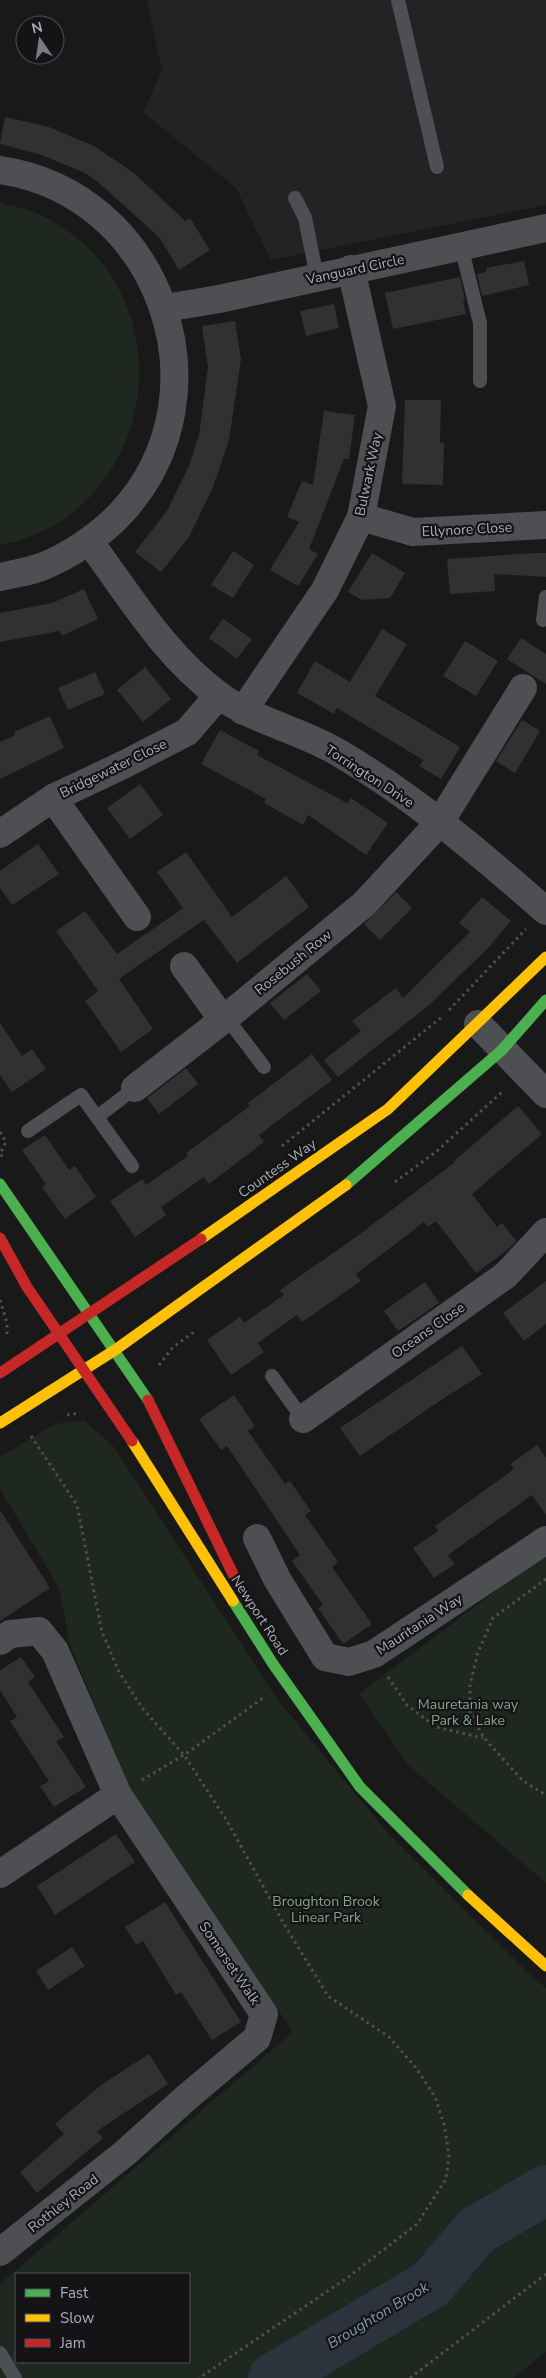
<svg xmlns="http://www.w3.org/2000/svg" width="546" height="2378" viewBox="0 0 546 2378" font-family="'Nunito Sans',sans-serif">
<style>
.built{fill:#232326}
.green{fill:#1f2721;fill-rule:evenodd}
.lines{fill:none;stroke-linecap:round;stroke-linejoin:round}
.river{stroke:#2c333c;stroke-width:50}
.building{fill:#313132}
.path{stroke:#4f5054;stroke-width:3;stroke-dasharray:2.5 4;stroke-linecap:butt}
.lane{stroke:#4d4f53;stroke-width:14}
.street{stroke:#4d4f53;stroke-width:28}
.fast{stroke:#4caf50;stroke-width:11}
.slow{stroke:#ffc107;stroke-width:11}
.jam{stroke:#c62828;stroke-width:11}
.labels{text-anchor:middle;stroke-width:4.5;stroke-linejoin:round;paint-order:stroke}
.street-label{font-size:14px;fill:#aaaebb;stroke:#141316}
.park-label{font-size:14px;fill:#81a687;stroke:#141316}
.water-label{font-size:15px;font-style:italic;fill:#8198b6;stroke:#141316}
</style>
<rect width="100%" height="100%" fill="#19191a"/>
<polygon class="built" points="147,0 546,0 546,205 271,260 236,188 143,112 162,71"/>
<g class="green">
<path d="M 0,202 C 12,206 25,208 36,213 C 61,223 88,245 104,266 C 180,366 127,523 0,545 Z"/>
<path d="M 84,1420 L 114,1447 L 277,1699 L 387,1832 L 529,1974 L 546,1988 L 546,2352 L 513,2378 L 0,2378 L 0,2284 L 293,2032 L 134,1799 L 70,1645 L 59,1588 L 0,1489 L 0,1457 L 55,1424 ZM 16,2274 L 189,2274 L 189,2362 L 16,2362 Z"/>
<polygon points="546,1553 546,1883 408,1765 359,1694"/>
</g>
<g class="lines">
<polyline class="river" points="273,2378 431,2284 477,2230 546,2190"/>
</g>
<g class="building">
<polygon points="5,117 49,127 94,146 134,173 185,221 190,218 210,250 179,270 159,237 98,182 85,173 39,154 0,144"/>
<polygon points="524,261 529,285 482,296 477,274 486,272 486,268"/>
<polygon points="460,277 465,300 463,300 466,314 393,329 385,293"/>
<polygon points="334,304 339,328 306,336 300,311"/>
<polygon points="235,321 241,359 229,440 213,487 189,537 161,572 135,552 167,511 189,466 199,435 208,367 202,326"/>
<polygon points="405,400 441,400 440,443 444,443 443,485 402,484"/>
<polygon points="324,411 355,415 349,459 344,459 309,549 318,554 298,586 270,570 299,522 287,517 302,481 313,485"/>
<polygon points="233,551 254,565 233,598 211,585"/>
<polygon points="372,553 405,573 390,598 362,600 348,592"/>
<polygon points="534,553 546,553 546,577 494,574 495,591 450,594 447,559"/>
<polygon points="84,589 98,619 62,636 59,631 0,642 0,613 52,603"/>
<polygon points="223,619 252,639 237,659 209,638"/>
<polygon points="382,629 407,644 375,696 460,747 441,779 419,766 423,760 337,708 334,714 297,693 315,661 350,682"/>
<polygon points="521,638 546,654 546,684 507,659"/>
<polygon points="465,641 498,661 476,696 443,676"/>
<polygon points="145,667 171,699 143,722 117,690"/>
<polygon points="95,672 105,694 68,710 58,688"/>
<polygon points="50,716 64,748 0,779 0,742 15,735 14,732"/>
<polygon points="522,720 540,731 515,773 496,761"/>
<polygon points="220,730 259,751 257,755 347,803 351,798 388,823 366,855 308,815 303,825 264,803 266,799 201,764"/>
<polygon points="140,784 163,815 130,839 107,808"/>
<polygon points="38,844 59,874 12,905 0,888 0,871"/>
<polygon points="186,852 232,917 286,876 309,907 237,963 204,920 119,979 153,1029 121,1052 85,1001 98,991 56,931 85,911 117,954 183,908 157,872"/>
<polygon points="396,892 412,908 380,940 364,924"/>
<polygon points="482,897 511,921 489,947 428,1006 338,1077 324,1060 361,1031 352,1021 396,988 403,998 470,932 459,923"/>
<polygon points="307,974 321,991 284,1020 270,1003"/>
<polygon points="0,1023 22,1056 32,1049 46,1069 12,1092 0,1075"/>
<polygon points="312,1054 332,1080 259,1135 264,1142 209,1184 204,1177 161,1207 166,1215 135,1237 110,1201 142,1179 146,1185 188,1156 186,1153 250,1106 248,1103"/>
<polygon points="186,1068 198,1084 159,1114 147,1098"/>
<polygon points="518,1106 542,1134 472,1194 497,1227 502,1223 516,1241 510,1248 476,1273 436,1221 428,1227 424,1222 356,1274 361,1281 302,1322 297,1315 258,1343 264,1352 231,1375 207,1340 240,1317 244,1323 284,1295 280,1290 356,1237 455,1162 454,1161"/>
<polygon points="45,1135 69,1170 75,1166 96,1197 65,1219 42,1187 46,1184 22,1150"/>
<polygon points="546,1281 546,1324 524,1341 503,1313"/>
<polygon points="425,1282 439,1303 398,1331 384,1311"/>
<polygon points="462,1346 482,1374 435,1404 360,1456 340,1428"/>
<polygon points="234,1395 255,1426 248,1431 285,1484 290,1481 311,1511 305,1515 338,1562 332,1567 372,1624 343,1644 318,1608 323,1605 292,1561 300,1555 227,1446 221,1450 199,1419"/>
<polygon points="537,1445 546,1458 546,1515 532,1495 448,1555 455,1564 434,1578 413,1548 438,1531 435,1526 514,1469 510,1464"/>
<polygon points="0,1510 50,1588 0,1621"/>
<polygon points="21,1657 35,1677 28,1682 64,1737 56,1741 86,1787 54,1807 40,1786 49,1781 10,1721 17,1717 0,1690 0,1670"/>
<polygon points="116,1834 135,1862 55,1915 37,1886"/>
<polygon points="165,1902 241,2022 212,2040 181,1992 176,1995 143,1941 136,1945 125,1927"/>
<polygon points="72,1947 85,1966 48,1990 36,1971"/>
<polygon points="149,2054 168,2084 97,2131 103,2138 37,2193 20,2172 64,2134 55,2124 101,2085"/>
</g>
<g class="lines">
<g class="path">
<polyline points="449,1010 526,929"/>
<polyline points="0,1132 6,1142 0,1154 3,1157"/>
<polyline points="282,1146 443,1016"/>
<polyline points="395,1182 437,1151 503,1091"/>
<polyline points="0,1300 7,1323 7,1335"/>
<polyline points="159,1365 173,1347 194,1332"/>
<polyline points="67,1415 80,1413"/>
<polyline points="31,1436 77,1505 102,1632 119,1672 143,1709 184,1755 227,1821 284,1924 328,1996 389,2037 417,2069 435,2097 444,2124 449,2155 446,2179 417,2224 347,2278 199,2378"/>
<polyline points="546,1579 493,1618 477,1655 470,1686 470,1713 484,1738 523,1781 546,1795"/>
<polyline points="388,1677 407,1705 436,1727 483,1738"/>
<polyline points="142,1780 184,1755 263,1698"/>
<polyline points="410,2378 546,2274"/>
</g>
<g class="lane">
<polyline points="398,0 437,167"/>
<polyline points="295,198 305,218 317,277"/>
<polyline points="461,246 480,323 480,381"/>
<polyline points="543,620 546,597"/>
<polyline points="226,1017 264,1067"/>
<polyline points="97,1117 135,1088"/>
<polyline points="28,1131 81,1095 132,1166"/>
<polyline points="272,1376 303,1419"/>
<polyline points="0,2353 15,2378"/>
</g>
<g class="street">
<path d="M 0,170 C 160,193 231,393 122,512 C 102,534 68,557 41,567 C 28,572 13,574 0,577"/>
<polyline points="165,308 219,299 546,228"/>
<polyline points="361,517 413,532 546,525"/>
<path d="M 89,541 C 129,595 165,656 220,696 C 256,722 301,730 339,753 C 414,797 481,854 546,911"/>
<polyline points="243,711 325,590 361,517 382,406 351,269"/>
<polyline points="53,798 137,917"/>
<polyline points="0,834 53,798 123,765 187,732 219,695"/>
<polyline points="184,966 223,1020"/>
<polyline points="478,1024 546,1094"/>
<polyline points="135,1088 223,1020 364,904 440,822 523,688"/>
<polyline points="303,1419 506,1275 546,1232"/>
<polyline points="257,1538 277,1579 325,1657 349,1662 374,1654 546,1540"/>
<polyline points="0,1641 10,1634 39,1631 55,1651 118,1795 264,2014 257,2038 186,2098 125,2153 0,2252"/>
<polyline points="0,1874 118,1795"/>
</g>
<g class="fast">
<polyline points="0,1184 148,1400"/>
<polyline points="346,1185 502,1050 546,1000"/>
<polyline points="233,1601 273,1664 360,1787 468,1895"/>
</g>
<g class="slow">
<polyline points="201,1239 388,1109 546,957"/>
<polyline points="0,1423 115,1350 346,1185"/>
<polyline points="132,1441 233,1601"/>
<polyline points="468,1895 546,1966"/>
</g>
<g class="jam">
<polyline points="0,1238 27,1287 132,1441"/>
<polyline points="0,1373 201,1239"/>
<polyline points="148,1400 233,1574"/>
</g>
</g>
<g class="labels">
<g class="street-label">
<text transform="translate(355 269) rotate(-12)" y="5">Vanguard Circle</text>
<text transform="translate(368 474) rotate(-78)" y="5">Bulwark Way</text>
<text transform="translate(467 529) rotate(-3)" y="5">Ellynore Close</text>
<text transform="translate(113 768) rotate(-26)" y="5">Bridgewater Close</text>
<text transform="translate(370 776) rotate(33)" y="5">Torrington Drive</text>
<text transform="translate(293 962) rotate(-39)" y="5">Rosebush Row</text>
<text transform="translate(277 1168) rotate(-35)" y="5">Countess Way</text>
<text transform="translate(428 1330) rotate(-35)" y="5">Oceans Close</text>
<text transform="translate(260 1615) rotate(57)" y="5">Newport Road</text>
<text transform="translate(419 1624) rotate(-33)" y="5">Mauritania Way</text>
<text transform="translate(230 1963) rotate(56)" y="5">Somerset Walk</text>
<text transform="translate(63 2203) rotate(-38)" y="5">Rothley Road</text>
</g>
<g class="park-label">
<text x="468" y="1709">Mauretania way<tspan x="468" dy="16">Park &amp; Lake</tspan></text>
<text x="326" y="1906">Broughton Brook<tspan x="326" dy="16">Linear Park</tspan></text>
</g>
<g class="water-label">
<text transform="translate(378 2315) rotate(-31)" y="5">Broughton Brook</text>
</g>
</g>
<rect x="15" y="2273" width="175" height="90" fill="#141316" stroke="#505158"/>
<rect x="25" y="2289" width="25" height="8" fill="#4caf50" stroke="#505158"/>
<text x="60" y="2298" font-size="15" fill="#aaaebb">Fast</text>
<rect x="25" y="2314" width="25" height="8" fill="#ffc107" stroke="#505158"/>
<text x="60" y="2323" font-size="15" fill="#aaaebb">Slow</text>
<rect x="25" y="2339" width="25" height="8" fill="#c62828" stroke="#505158"/>
<text x="60" y="2348" font-size="15" fill="#aaaebb">Jam</text>
<g transform="translate(40 40) rotate(347)"><circle r="24" fill="#141316" stroke="#505158"/>
<path d="M0-4L9 19L0 12L-9 19Z" fill="#777a83"/>
<text y="-8" font-size="14" font-weight="bold" text-anchor="middle" fill="#aaaebb">N</text>
</g>
</svg>
